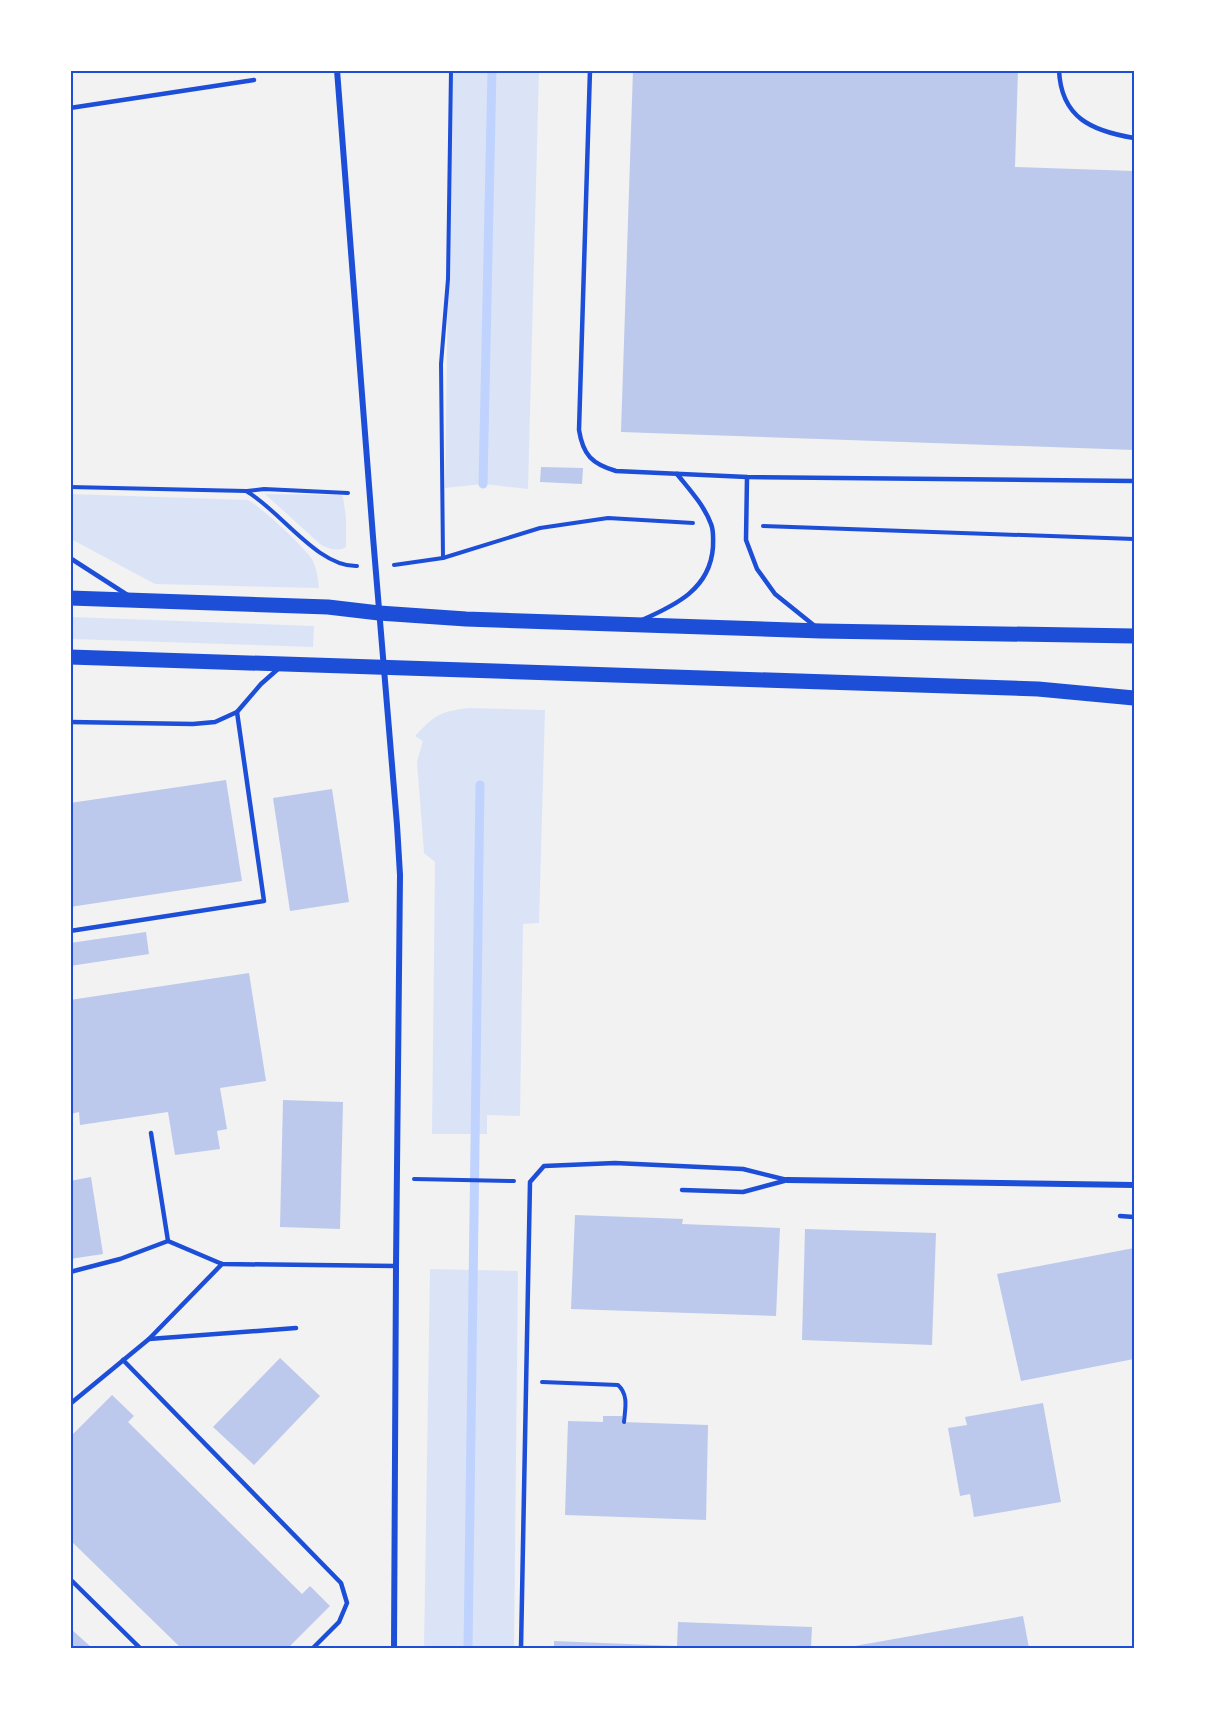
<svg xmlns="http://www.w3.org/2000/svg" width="1205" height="1719" viewBox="0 0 1205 1719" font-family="'Archivo Narrow',sans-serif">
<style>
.green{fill:#dbe4f7}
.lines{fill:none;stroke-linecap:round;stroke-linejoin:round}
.stream{stroke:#bfd3fe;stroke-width:9}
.building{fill:#bdc9ec}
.path{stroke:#1d4ed8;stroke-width:4}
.service{stroke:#1d4ed8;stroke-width:4.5}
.minor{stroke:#1d4ed8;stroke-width:6}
.primary{stroke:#1d4ed8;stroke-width:15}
.neatline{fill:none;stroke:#1d4ed8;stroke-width:2}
</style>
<rect width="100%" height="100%" fill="#f2f2f2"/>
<g class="green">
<polygon points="451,71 539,71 528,489 483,484 445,488"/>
<path d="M 71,494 L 248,500 C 260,506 307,549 313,561 C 317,570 318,579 319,588 L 155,584 L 71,539 Z"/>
<path d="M 265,494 L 341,495 L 343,497 L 346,517 L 346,547 C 338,552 328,549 320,544 Z"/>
<polygon points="71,617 314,626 313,647 71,639"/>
<path d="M 468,708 L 545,710 L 539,923 L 523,924 L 520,1116 L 487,1115 L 487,1134 L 432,1134 L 435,862 L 424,853 L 417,762 L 423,741 L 415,736 C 435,715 439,712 468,708 Z"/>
<polygon points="430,1269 518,1271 514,1648 424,1648"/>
</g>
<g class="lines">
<g class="stream">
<polyline points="483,484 492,70"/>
<polyline points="468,1648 480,785"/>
</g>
</g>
<g class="building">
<polygon points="633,70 1018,70 1015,167 1134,171 1134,450 621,432"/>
<polygon points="541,467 583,468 582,484 540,482"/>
<polygon points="226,780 242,881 70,907 70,803"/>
<polygon points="332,789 349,902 290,911 273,798"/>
<polygon points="146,932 149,954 70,966 70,943"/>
<polygon points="249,973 266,1081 220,1088 227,1129 217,1131 220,1149 175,1155 168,1112 80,1125 79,1112 70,1114 70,1000"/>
<polygon points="283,1100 343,1102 340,1229 280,1227"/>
<polygon points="91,1177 103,1254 70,1259 70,1181"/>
<polygon points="575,1215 683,1219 682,1224 780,1228 776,1316 571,1309"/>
<polygon points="805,1229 936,1233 932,1345 802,1340"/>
<polygon points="1134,1248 1134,1359 1021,1381 997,1274"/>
<polygon points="280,1358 320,1396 254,1465 213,1427"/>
<polygon points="112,1395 134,1416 128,1422 302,1594 310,1586 330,1606 288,1648 181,1648 70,1540 70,1437"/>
<polygon points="1043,1403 1061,1502 974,1517 970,1494 960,1496 948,1428 967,1425 965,1417"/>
<polygon points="603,1416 622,1416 622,1422 708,1425 706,1520 565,1515 568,1421 603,1422"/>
<polygon points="1023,1616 1029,1648 849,1648 849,1647"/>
<polygon points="678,1622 812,1627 811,1648 554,1648 554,1641 677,1646"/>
<polygon points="70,1628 92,1648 70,1648"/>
</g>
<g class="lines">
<g class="path">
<path d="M 70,487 L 246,491 C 280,510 317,567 357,566"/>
<polyline points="247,491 264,489 348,493"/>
<polyline points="763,526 1134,539"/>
<polyline points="443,558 441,364 448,279 451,70"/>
<polyline points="394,565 443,558 540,528 608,518 693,523"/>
<polyline points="414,1179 514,1181"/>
<path d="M 542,1382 L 618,1385 C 629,1395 625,1409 624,1422"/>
</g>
<g class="service">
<path d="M 590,70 L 579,430 C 583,455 592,464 616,471 L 747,477 L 1134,481"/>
<path d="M 1059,70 C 1061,118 1092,131 1134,138"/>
<polyline points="70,108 254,80"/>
<polyline points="747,477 746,540 757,569 775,594 816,627"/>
<polyline points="70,558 129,596"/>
<path d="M 642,620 C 676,605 710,589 713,547 C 713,540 714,531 711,524 C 704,505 689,489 677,474"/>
<polyline points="70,722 193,724 215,722 237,712 261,684 278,669"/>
<polyline points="70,931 264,901 237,712"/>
<polyline points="682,1190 743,1192 784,1181"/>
<polyline points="1120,1216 1134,1217"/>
<polyline points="168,1241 222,1264 396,1266"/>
<polyline points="70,1272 120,1259 168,1241 151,1133"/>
<polyline points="149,1339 222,1264"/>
<polyline points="123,1360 341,1583 347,1603 339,1622 313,1648"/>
<polyline points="70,1404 149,1339 296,1328"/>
<polyline points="70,1579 140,1648"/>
<polyline points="521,1648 530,1182 544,1166 615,1163 743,1169 787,1180"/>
</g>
<g class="minor">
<polyline points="337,70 373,537 397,825 400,875 396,1266 394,1648"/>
<polyline points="787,1180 1134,1185"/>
</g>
<g class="primary">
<polyline points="70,598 328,607 379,613 466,619 821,631 1134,636"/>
<polyline points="70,657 1038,689 1134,698"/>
</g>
</g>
<rect width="1205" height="1719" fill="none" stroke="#ffffff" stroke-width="144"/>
<rect x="72" y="72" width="1061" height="1575" class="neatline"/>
</svg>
